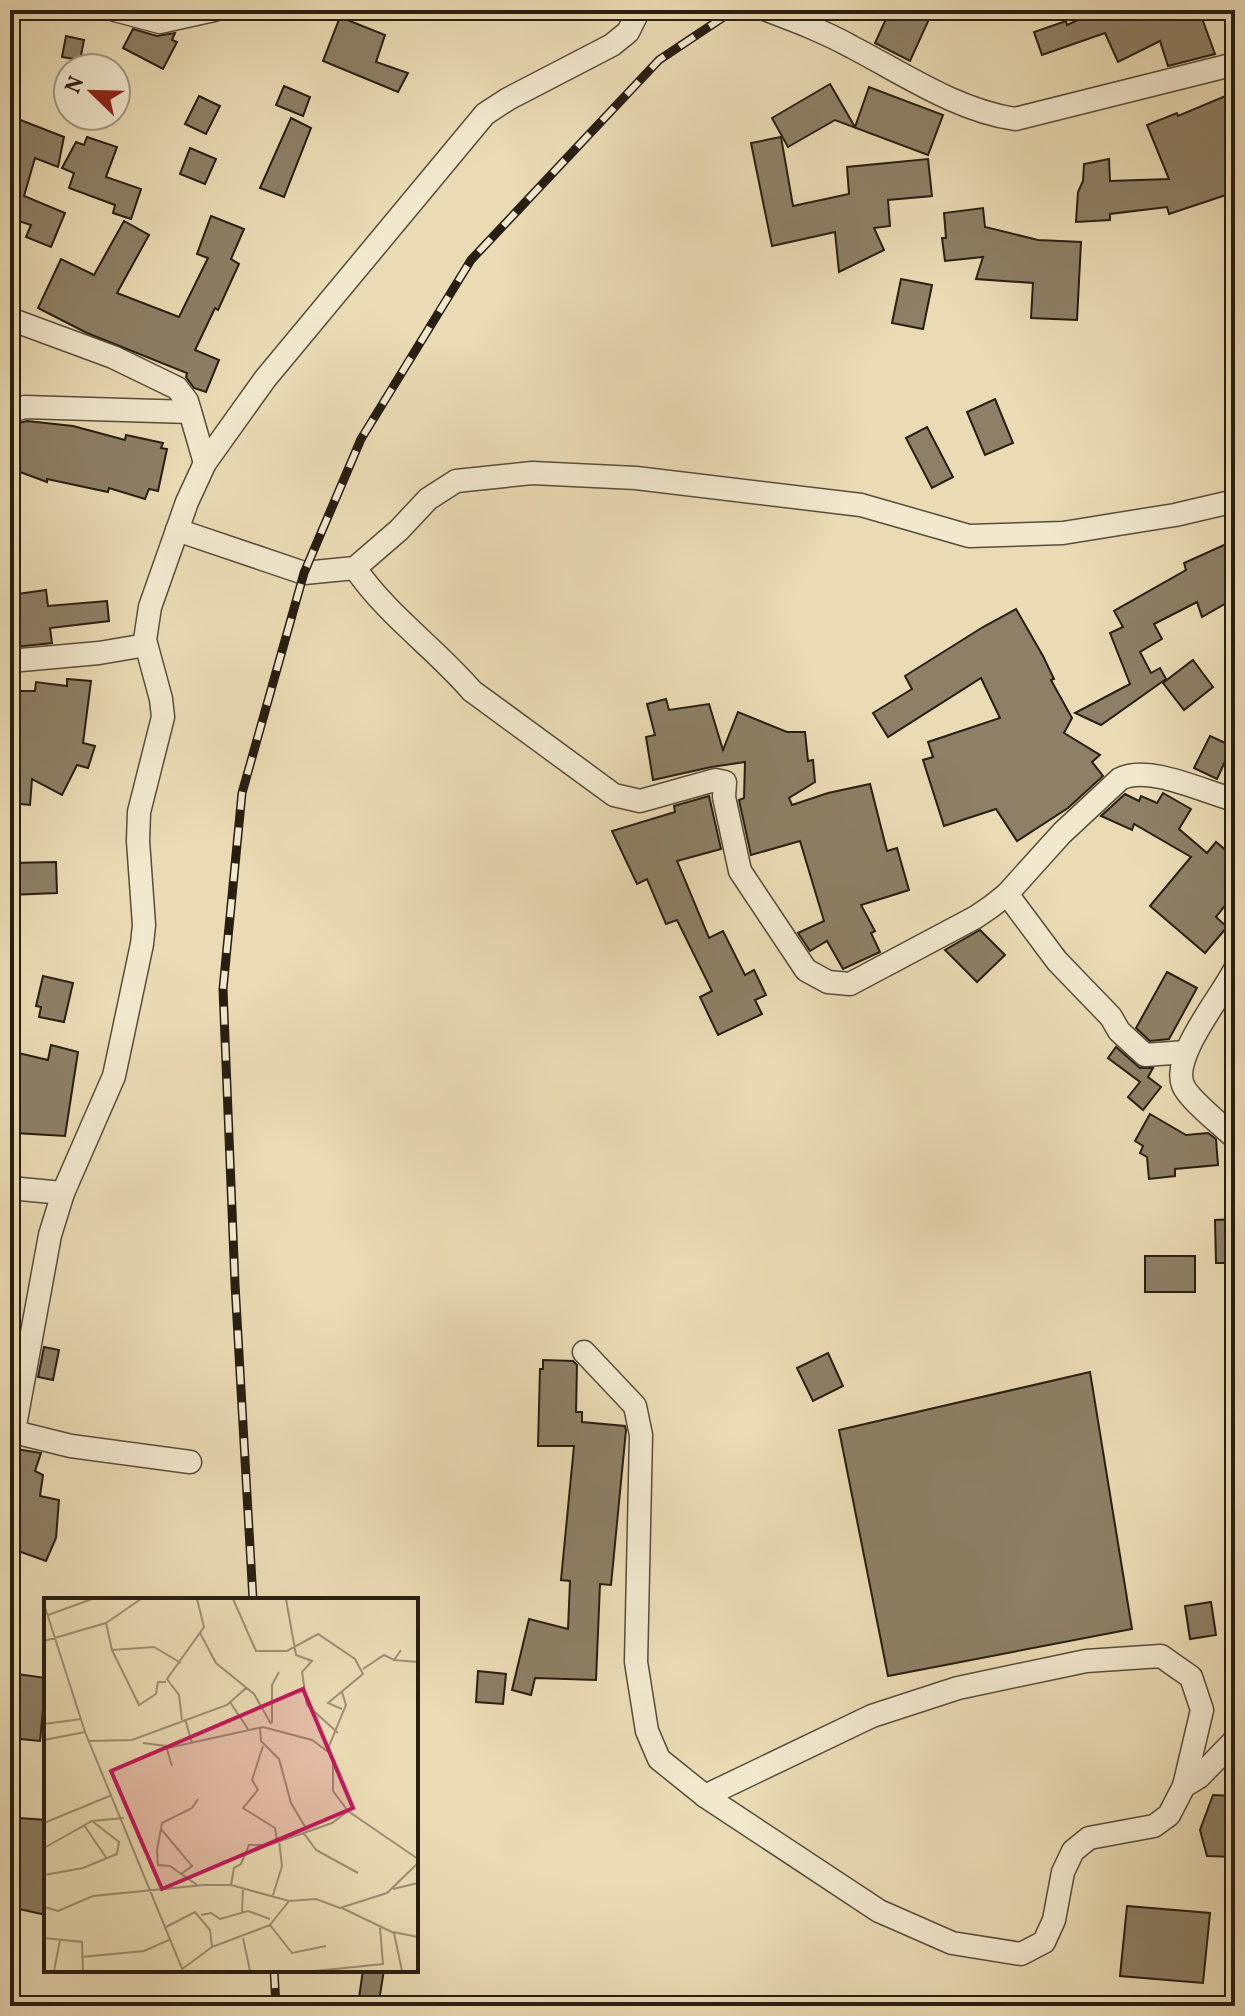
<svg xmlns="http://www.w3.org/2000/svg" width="1245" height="2016" viewBox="0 0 1245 2016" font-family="Vollkorn,serif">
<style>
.building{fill:#8d8066;stroke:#281e11;stroke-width:2}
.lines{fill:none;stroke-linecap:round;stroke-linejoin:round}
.minor-casing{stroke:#584d3a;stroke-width:25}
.minor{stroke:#f1e8ce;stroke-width:22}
.rail-casing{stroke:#281e11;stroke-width:9}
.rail{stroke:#f1e8ce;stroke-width:6;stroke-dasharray:18;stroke-linecap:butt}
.inset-road{fill:none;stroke:#9c8f73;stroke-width:2}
.view{fill:#c2185b;fill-opacity:0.15;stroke:#c2185b;stroke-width:4}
.inset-edge{fill:none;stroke:#281e11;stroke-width:4}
</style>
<rect width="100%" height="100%" fill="#eadbb4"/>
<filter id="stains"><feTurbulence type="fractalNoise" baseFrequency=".0025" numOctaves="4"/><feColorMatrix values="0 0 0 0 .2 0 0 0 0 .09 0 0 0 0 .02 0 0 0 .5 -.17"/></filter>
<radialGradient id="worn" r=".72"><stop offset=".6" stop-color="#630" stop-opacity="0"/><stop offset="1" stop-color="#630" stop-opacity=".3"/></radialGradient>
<g class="building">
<polygon points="890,10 915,10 930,17 910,61 875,43"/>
<polygon points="1099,10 1199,10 1215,54 1168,66 1160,41 1118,62 1105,33 1042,55 1034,32 1066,21 1067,25"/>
<polygon points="340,17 385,35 376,62 408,73 398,92 323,61"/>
<polygon points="133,29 157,36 175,33 172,40 177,42 163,69 123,48"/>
<polygon points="66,36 84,40 80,60 62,57"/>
<polygon points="830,84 855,127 869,87 943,115 928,155 835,120 788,147 772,118"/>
<polygon points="284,86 310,97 303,116 276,105"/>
<polygon points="1235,92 1235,192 1169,214 1167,207 1110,214 1110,220 1076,222 1078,192 1083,181 1084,164 1109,159 1110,181 1169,179 1147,125 1177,113 1178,116"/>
<polygon points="199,96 220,106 206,134 185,124"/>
<polygon points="10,116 64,137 58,167 35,158 24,196 65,213 51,247 26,237 31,225 16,220 14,225 10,224"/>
<polygon points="291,118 311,128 284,197 260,188"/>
<polygon points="87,137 117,147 106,177 141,189 131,219 113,213 115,205 69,188 74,173 62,168 76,142 84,145"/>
<polygon points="781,137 793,206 849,194 847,167 928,159 932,196 888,200 890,226 874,228 884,250 839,272 835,232 772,246 751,143"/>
<polygon points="190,148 216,159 205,184 180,174"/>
<polygon points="983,208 985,227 1038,240 1081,242 1077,320 1031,318 1033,283 976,279 983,257 945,261 942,238 946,238 944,213"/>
<polygon points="211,216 244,229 231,259 239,264 218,310 215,308 195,350 219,360 206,392 194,388 186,377 187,373 87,333 38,308 61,259 94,275 124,221 149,235 117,293 179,317 208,258 197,254"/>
<polygon points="901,279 932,285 923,329 892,323"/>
<polygon points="995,399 1013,443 985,455 967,412"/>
<polygon points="27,421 73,426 125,440 126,435 163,443 161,448 167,449 158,491 149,489 145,499 109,488 108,492 47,479 47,482 12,469 14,424"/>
<polygon points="927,427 953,477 932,488 906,438"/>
<polygon points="1235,540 1235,598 1202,617 1197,602 1154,624 1162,639 1140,652 1151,673 1160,668 1166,679 1101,725 1075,713 1130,684 1110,633 1123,627 1114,611 1186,570 1184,563"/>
<polygon points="46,590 48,606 107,601 109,621 50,628 52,643 15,647 14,644 10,644 10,595"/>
<polygon points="1016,609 1043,656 1054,679 1051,680 1072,718 1064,733 1100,755 1092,762 1103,776 1068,808 1017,841 996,809 944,826 923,760 933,757 928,742 1000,718 981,678 888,737 873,713 912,689 905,676 983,627"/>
<polygon points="1193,660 1213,687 1184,710 1163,683"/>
<polygon points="67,679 91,681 83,743 95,746 88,768 77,765 62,795 32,779 30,805 10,803 10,691 35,691 36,682 67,686"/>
<polygon points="666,699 669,710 709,704 723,750 738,712 787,732 805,732 808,761 813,760 815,782 789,798 792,805 828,793 870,784 887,851 897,848 909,890 861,905 875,931 871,933 880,952 843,969 827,941 810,951 798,933 824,921 800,841 751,855 739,800 744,798 745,762 711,767 653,780 646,737 655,735 647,704"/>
<polygon points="1210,736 1232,746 1217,779 1194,768"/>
<polygon points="1163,793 1191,809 1179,829 1207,853 1216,842 1235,858 1235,893 1216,917 1227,927 1205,953 1150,906 1191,857 1134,824 1132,830 1101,816 1125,794 1139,801 1141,796 1157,803"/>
<polygon points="709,796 721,849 677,861 709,938 723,931 745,975 754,970 766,995 755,1000 762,1014 718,1035 700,997 712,991 677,920 666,924 647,879 637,884 612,831 675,812 674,806"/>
<polygon points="56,862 57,893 10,895 10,863"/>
<polygon points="980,930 1005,955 977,982 945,950"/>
<polygon points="1167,972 1197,988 1169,1039 1150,1041 1136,1028"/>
<polygon points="43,976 73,983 64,1022 39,1017 41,1007 36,1006"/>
<polygon points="51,1045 78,1052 65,1136 15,1133 19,1090 10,1088 10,1051 48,1060"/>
<polygon points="1116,1047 1140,1068 1153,1068 1148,1077 1161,1087 1143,1110 1128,1097 1140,1082 1108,1058"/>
<polygon points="1150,1114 1186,1135 1208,1133 1216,1139 1218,1165 1175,1169 1175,1176 1149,1179 1147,1157 1140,1153 1143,1146 1135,1141"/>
<polygon points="1235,1219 1235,1263 1216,1263 1215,1220"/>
<rect x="1145" y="1256" width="50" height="36"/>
<polygon points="44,1347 59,1350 53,1380 38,1377"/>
<polygon points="828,1353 843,1386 813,1401 797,1368"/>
<polygon points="543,1360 573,1361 577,1365 576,1412 582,1412 582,1422 625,1426 626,1430 611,1585 600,1584 596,1680 535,1678 531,1695 512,1690 529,1619 568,1629 570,1581 561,1580 574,1446 538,1446 540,1369 543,1369"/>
<polygon points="1090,1372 1132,1629 888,1676 839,1430"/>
<polygon points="10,1448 41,1453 35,1471 43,1475 40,1496 59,1500 56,1538 46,1561 10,1548"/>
<polygon points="1211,1602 1216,1635 1190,1639 1185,1606"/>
<polygon points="478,1671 506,1674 503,1704 476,1702"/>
<polygon points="10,1673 46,1678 40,1741 10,1738"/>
<polygon points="1213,1795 1235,1796 1235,1857 1207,1856 1200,1830"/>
<polygon points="19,1818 46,1820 46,1915 10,1907 19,1862 10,1860 10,1833"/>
<polygon points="1127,1906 1210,1913 1203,1983 1120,1976"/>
<polygon points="363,1970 384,1970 379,2001 359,1998"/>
</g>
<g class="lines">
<defs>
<g id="minor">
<polyline points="115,10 160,22 214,10"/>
<path d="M 767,10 C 796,21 825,32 852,47 C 904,74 956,110 1015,119 L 1235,64"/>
<polyline points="10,319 113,357 177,388 187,401 205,463"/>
<polyline points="10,411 25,407 190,412"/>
<polyline points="177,530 304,573 355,568 399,530 428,499 456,481 532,473 636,478 861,505 969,536 1063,533 1175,515 1235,501"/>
<path d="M 355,568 C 387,615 435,648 472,691 L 614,795 L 640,801 L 715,780 L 725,782 L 724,797 L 740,871 L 806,970 L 828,982 L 850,984 L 976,917 L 992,906 L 1007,894 L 1062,833 L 1120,779 C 1148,764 1204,792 1235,800"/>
<polyline points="10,661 99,653 146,645"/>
<polyline points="1007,894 1057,961 1111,1017 1119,1031 1145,1055 1186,1052"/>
<path d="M 1235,969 C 1222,996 1171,1056 1183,1085 C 1188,1099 1223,1126 1235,1138"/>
<polyline points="10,1188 63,1193"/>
<polyline points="584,1352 635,1406 641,1435 636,1662 647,1731 659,1759 705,1796 879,1911 952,1943 1021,1954 1044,1942 1054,1920 1063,1872 1073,1851 1089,1838 1154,1826 1169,1815 1184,1786 1199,1777 1235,1740"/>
<polyline points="10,1431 71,1446 190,1462"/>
<polyline points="14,1431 50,1235 63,1193 114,1076 142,944 144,925 138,841 139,812 163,717 161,699 145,640 150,607 187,502 205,463 265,379 485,114 508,99 612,45 628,32 639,10"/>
<polyline points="705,1796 872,1716 958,1688 1086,1661 1161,1656 1191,1677 1202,1710 1184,1786"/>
</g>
</defs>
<use href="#minor" class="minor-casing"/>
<use href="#minor" class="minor"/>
<defs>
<g id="rail">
<polyline points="253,1600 235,1284 223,989 242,793 304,573 361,439 471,260 659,60 734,10"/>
<polyline points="274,1970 276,2006"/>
</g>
</defs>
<use href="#rail" class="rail-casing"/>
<use href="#rail" class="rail"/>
</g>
<g transform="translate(44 1598)">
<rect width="374" height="374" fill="#eadbb4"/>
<path class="inset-road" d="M 189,1 L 212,53 L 243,53 L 274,36 L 311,61 L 319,76 L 284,105 L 298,111M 242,1 L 252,57 L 268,63 L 258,74 L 263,107 L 294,135M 0,6 L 41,134 L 139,373M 4,17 L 48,1M 62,25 L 68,52 L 110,49 L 137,65M 156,35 L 172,65 L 210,96 L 227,126M 0,43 L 62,25 L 97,1M 68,52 L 95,107 L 112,96 L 114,84 L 122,84M 350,62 L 374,64M 319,71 L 340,57 L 350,62 L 357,52M 186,104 L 204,131M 141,121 L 148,145M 138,122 L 135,97 L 123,81 L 160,29 L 153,1M 228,125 L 228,87 L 235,74M 0,126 L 37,121M 216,130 L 217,143 L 235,161 L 247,205 L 263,232M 0,142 L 41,134M 45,143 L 88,142 L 183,107 L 202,90M 99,145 L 122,148 L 128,168M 219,148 L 208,182 L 214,192 L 199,210 L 231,230 L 233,243M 124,150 L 219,129 L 268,142 L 283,153 L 302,107 L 298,94M 289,164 L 289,193 L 304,213 L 374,261M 0,225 L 68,197M 40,227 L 63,261M 117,231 L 148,268 L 137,276M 259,234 L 272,252 L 314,275M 0,250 L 48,223 L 80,220M 0,277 L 39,270 L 73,256 L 75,244 L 48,223M 153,287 L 126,268 L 114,267 L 113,252 L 118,225 L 148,210 L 154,201M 187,287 L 190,270 L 197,266 L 205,247 L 225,247 L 288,225 L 304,213M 349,291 L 374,285M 229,297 L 238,268 L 235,242M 0,309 L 14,313 L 49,298 L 160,287 L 187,287 L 245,303 L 272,301 L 296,310 L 343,295 L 374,265M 298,310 L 350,335 L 358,373M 198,315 L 199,290M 157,317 L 167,315 L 176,321 L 204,313 L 226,321M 226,327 L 248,355 L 282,348M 120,330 L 151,314 L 166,332 L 168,349 L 138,371M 349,334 L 374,339M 0,340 L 38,344 L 39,373M 199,340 L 206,373M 168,349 L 226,327 L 245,303M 37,359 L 100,353 L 125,342M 10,373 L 16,342M 271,373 L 339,366 L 336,330"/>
<path class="view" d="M 259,91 L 309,210 L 118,291 L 67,173 Z"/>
<rect width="374" height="374" class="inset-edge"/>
</g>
<rect width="1245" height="2016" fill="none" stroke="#eadbb4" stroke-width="40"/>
<rect x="12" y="12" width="1221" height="1992" fill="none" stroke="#281e11" stroke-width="4"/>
<rect x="20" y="20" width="1205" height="1976" fill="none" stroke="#281e11" stroke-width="2"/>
<g transform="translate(92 92) rotate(293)"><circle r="38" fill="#f1e8ce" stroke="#a19782" stroke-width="2"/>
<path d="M0-6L14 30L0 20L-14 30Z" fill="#8f2418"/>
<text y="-12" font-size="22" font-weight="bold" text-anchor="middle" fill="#281e11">N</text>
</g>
<rect width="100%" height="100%" filter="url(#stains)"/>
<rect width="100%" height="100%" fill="url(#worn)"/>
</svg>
